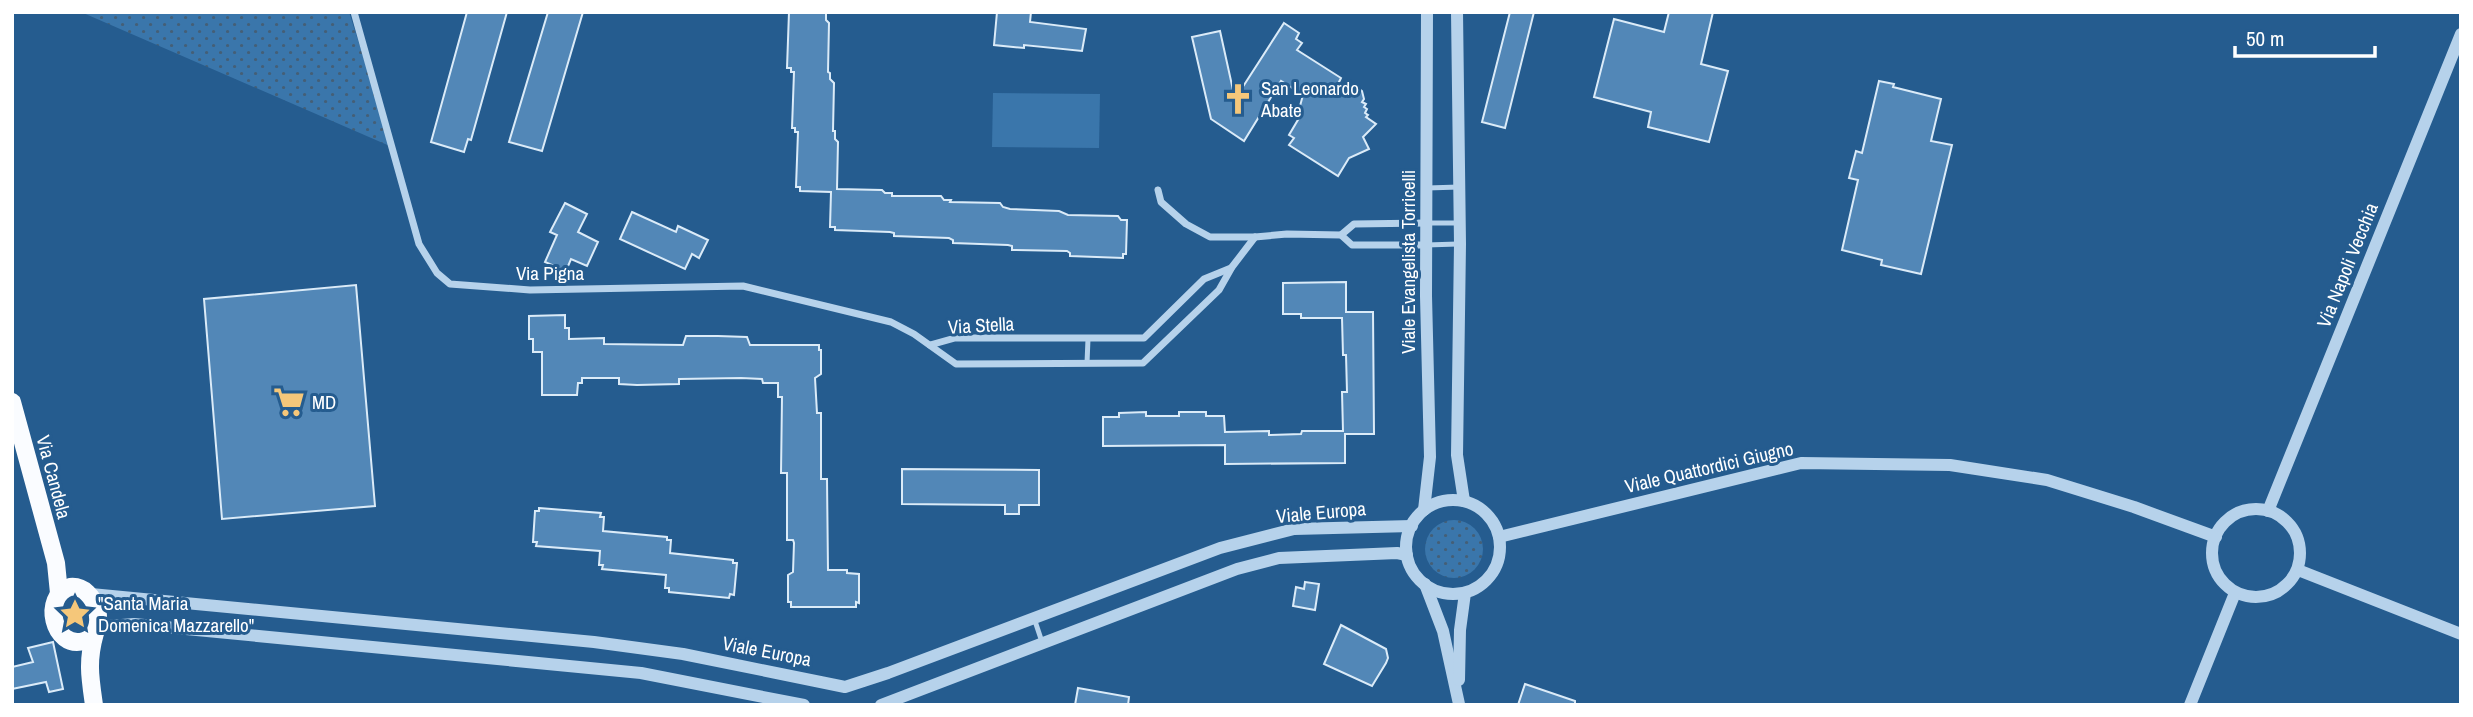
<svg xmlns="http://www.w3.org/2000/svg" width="2473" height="717" viewBox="0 0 2473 717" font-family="'Archivo Narrow',sans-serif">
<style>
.grass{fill:url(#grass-dots)}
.park{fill:#3a76ab}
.building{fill:#5287b7;stroke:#dbebf8;stroke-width:2}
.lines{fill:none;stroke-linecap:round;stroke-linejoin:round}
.service{stroke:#b6d2eb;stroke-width:5}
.minor{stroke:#b6d2eb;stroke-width:7}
.tertiary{stroke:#b6d2eb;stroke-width:12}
.primary{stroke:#fafcff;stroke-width:18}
.labels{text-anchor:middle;stroke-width:6;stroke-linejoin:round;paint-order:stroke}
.poi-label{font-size:19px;fill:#fff;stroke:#255c8f;text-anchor:start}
.street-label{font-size:19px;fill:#fff;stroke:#255c8f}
</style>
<defs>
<pattern id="grass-dots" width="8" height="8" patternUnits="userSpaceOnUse" patternTransform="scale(1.75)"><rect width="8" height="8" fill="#3a76ab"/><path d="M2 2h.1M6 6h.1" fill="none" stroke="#445f77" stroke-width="1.8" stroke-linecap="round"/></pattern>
</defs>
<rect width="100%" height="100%" fill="#255c8f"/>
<g class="grass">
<polygon points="81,12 349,12 392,147"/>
<circle cx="1454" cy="549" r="29"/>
</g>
<polygon class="park" points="993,93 1100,94 1099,148 992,147"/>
<g class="building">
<polygon points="467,12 507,12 471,140 468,139 464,152 431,142"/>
<polygon points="548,12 583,12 542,151 509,142"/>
<polygon points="789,12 826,13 826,20 829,23 828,72 830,73 830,79 834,83 833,131 835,131 835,139 838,142 837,189 882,190 885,193 892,193 892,196 941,196 944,200 951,200 950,202 1000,203 1003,207 1010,209 1059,211 1068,215 1118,216 1121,220 1127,220 1126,254 1123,254 1123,258 1070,256 1070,253 1067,251 1012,250 1012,246 1008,245 953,243 953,240 949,238 894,236 894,233 890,232 835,230 835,227 830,227 831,192 800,191 800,187 796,187 798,132 795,132 795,128 792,128 794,72 791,72 791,68 787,68"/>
<polygon points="997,12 1031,12 1030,22 1086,29 1082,51 1024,45 1024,48 994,45"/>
<polygon points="1510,12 1534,12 1505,128 1482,122"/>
<polygon points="1669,12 1713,12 1701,64 1728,71 1709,142 1648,127 1651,112 1594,97 1614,19 1664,32"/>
<polygon points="1284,23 1299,33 1296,39 1302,43 1297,50 1341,78 1337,86 1358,88 1362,91 1364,99 1362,102 1366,104 1364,107 1367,109 1365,113 1368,115 1366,117 1376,124 1363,137 1369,149 1349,158 1338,176 1289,145 1294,138 1289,135 1302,113 1300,106 1303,95 1281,81 1244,141 1211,119 1192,37 1220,31 1235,99"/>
<polygon points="1879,81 1894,84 1893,87 1941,99 1931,141 1952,145 1921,274 1881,265 1882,260 1842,250 1858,180 1849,178 1856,151 1862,153"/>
<polygon points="565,203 587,214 578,232 598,242 587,266 571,259 566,271 545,262 557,235 550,232"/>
<polygon points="632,212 676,232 678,226 708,240 699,258 692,254 685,269 620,239"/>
<polygon points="1346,282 1346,312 1373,312 1374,434 1345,434 1345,463 1225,464 1225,445 1103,446 1103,417 1119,417 1119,413 1146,412 1146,416 1179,416 1179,412 1206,412 1206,416 1224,416 1225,432 1269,431 1269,435 1301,434 1302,431 1343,431 1342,392 1347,392 1346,355 1343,355 1342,318 1301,318 1301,314 1283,314 1283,283"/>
<polygon points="356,285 375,506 222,519 204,299"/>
<polygon points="565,315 565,328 569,328 569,339 604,338 604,344 683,345 686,336 718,336 747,337 750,345 819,345 819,350 821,350 821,374 815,378 817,413 821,413 821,479 827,479 828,570 847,570 847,573 859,574 859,603 856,602 856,607 791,607 791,602 788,602 788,575 793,572 794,543 793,540 787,540 787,473 781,473 782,397 778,397 778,383 763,383 762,379 741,378 679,379 679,384 637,385 619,384 619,378 582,378 582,383 578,383 577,395 542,395 542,352 533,352 533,339 529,339 529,316"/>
<polygon points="902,469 1039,470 1039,505 1019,505 1019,514 1005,514 1005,505 902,504"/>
<polygon points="539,508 601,513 600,517 604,517 603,531 667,537 667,540 671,540 670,553 733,560 733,563 737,563 734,595 730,594 729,598 669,592 669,588 665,588 666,575 602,569 603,565 599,565 600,551 536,546 537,542 533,542 535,511 539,511"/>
<polygon points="1305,582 1319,584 1315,610 1293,606 1296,587 1304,589"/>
<polygon points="1341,625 1386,649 1388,658 1386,663 1372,686 1324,664"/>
<polygon points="53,642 63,689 49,692 46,682 12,689 12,667 33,662 28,648"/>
<polygon points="1525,684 1575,701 1575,705 1518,705"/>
<polygon points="1078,688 1129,697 1128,705 1075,705"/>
</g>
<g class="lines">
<g class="service">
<polyline points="1427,188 1459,187"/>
<polyline points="1428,223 1460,223"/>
<polyline points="1426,245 1458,244"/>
<polyline points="1087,363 1088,339"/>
<polyline points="1034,618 1042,642"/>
</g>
<g class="minor">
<polyline points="354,12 419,244 437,273 450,284 530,290 743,286 891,322 914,334 956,364 1143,363 1219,290 1232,267 1255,237"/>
<polyline points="1158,190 1161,202 1186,224 1210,237 1255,237 1287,234 1341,235 1352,245 1426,245"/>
<polyline points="1341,235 1354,224 1426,223"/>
<polyline points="930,345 955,338 1144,338 1204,279 1231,268"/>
</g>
<g class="tertiary">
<polyline points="1457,12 1460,244 1457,455 1464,501"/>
<circle cx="1453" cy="547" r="47"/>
<circle cx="2256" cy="553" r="44"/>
<polyline points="1424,510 1430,457 1426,296 1427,12"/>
<polyline points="2268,511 2461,34"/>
<polyline points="1499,537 1801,463 1950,465 2047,480 2134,507 2216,537"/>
<polyline points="2298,570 2461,634"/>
<polyline points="1425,584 1443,631 1459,704"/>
<polyline points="91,594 594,642 683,654 845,687 888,673 1220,548 1294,529 1412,526"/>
<polyline points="97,627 134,624 641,673 804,705"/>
<polyline points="1459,680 1460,630 1465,593"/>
<polyline points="881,705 1237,569 1279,558 1397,553 1407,555"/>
<polyline points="2190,705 2235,593"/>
</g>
<g class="primary">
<polyline points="12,402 56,563 59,593"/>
<path d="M 70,587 C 97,584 110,633 84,641 C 53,650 41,596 70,587 Z"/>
<path d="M 94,705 C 90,677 87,661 95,633"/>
</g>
</g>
<defs>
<symbol id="church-bare" viewBox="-9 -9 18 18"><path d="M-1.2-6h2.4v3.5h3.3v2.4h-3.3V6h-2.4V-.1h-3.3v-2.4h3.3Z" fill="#f5c77a" stroke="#255c8f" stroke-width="2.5" paint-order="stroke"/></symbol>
<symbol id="supermarket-bare" viewBox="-9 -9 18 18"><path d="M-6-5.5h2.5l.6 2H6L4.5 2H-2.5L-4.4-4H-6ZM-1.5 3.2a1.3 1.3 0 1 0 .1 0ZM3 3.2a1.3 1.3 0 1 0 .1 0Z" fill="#f5c77a" stroke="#255c8f" stroke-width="2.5" paint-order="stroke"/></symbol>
<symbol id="sight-bare" viewBox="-9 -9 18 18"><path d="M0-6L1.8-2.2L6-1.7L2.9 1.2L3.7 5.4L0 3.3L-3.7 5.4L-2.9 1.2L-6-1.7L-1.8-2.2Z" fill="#f5c77a" stroke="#255c8f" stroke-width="2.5" paint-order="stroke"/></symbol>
</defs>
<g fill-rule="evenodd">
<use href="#church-bare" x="1216" y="77" width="44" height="44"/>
<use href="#supermarket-bare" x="267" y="380" width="44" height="44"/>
<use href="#sight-bare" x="53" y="592" width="44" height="44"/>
</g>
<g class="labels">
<g class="poi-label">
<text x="1261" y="95">San Leonardo<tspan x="1261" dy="22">Abate</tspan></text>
<text x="312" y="409">MD</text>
<text x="98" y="610">"Santa Maria<tspan x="98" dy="22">Domenica Mazzarello"</tspan></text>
</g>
<g class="street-label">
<text transform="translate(1408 262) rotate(-90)" y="7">Viale Evangelista Torricelli</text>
<text transform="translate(2347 265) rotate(-68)" y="7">Via Napoli Vecchia</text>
<text x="550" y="280">Via Pigna</text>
<text transform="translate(981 325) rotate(-3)" y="7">Via Stella</text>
<text transform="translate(1709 467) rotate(-13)" y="7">Viale Quattordici Giugno</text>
<text transform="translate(54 477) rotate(75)" y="7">Via Candela</text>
<text transform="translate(1321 512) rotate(-5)" y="7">Viale Europa</text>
<text transform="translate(767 651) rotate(11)" y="7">Viale Europa</text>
</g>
</g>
<rect width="2473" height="717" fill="none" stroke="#ffffff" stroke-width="28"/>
<path d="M2235 46v10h140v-10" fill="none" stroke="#ffffff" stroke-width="3.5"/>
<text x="2246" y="46" font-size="21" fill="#ffffff" stroke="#255c8f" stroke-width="5" paint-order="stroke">50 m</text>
</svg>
